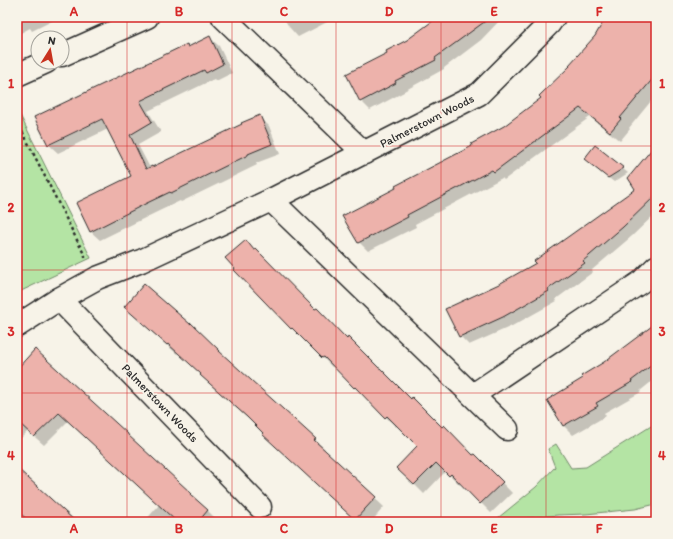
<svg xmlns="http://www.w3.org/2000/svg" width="673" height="539" viewBox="0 0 673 539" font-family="Itim,sans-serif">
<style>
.green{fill:#b4e4a4;stroke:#708868}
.shadow{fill:#0003;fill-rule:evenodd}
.building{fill:#edb2ab;stroke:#2b2b2b}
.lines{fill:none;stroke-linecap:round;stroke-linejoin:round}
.minor-casing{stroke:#2b2b2b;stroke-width:25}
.path{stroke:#2b2b2b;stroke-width:2.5;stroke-dasharray:3 3;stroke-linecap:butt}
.minor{stroke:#f7f3e8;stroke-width:22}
.grid{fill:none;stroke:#d62828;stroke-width:1;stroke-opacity:0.55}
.labels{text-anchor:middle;stroke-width:3.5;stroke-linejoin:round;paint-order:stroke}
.street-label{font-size:12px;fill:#2b2b2b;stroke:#f7f3e8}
.neatline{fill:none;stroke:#d62828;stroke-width:1.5}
.grid-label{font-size:13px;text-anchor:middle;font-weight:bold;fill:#d62828}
</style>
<rect width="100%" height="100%" fill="#f7f3e8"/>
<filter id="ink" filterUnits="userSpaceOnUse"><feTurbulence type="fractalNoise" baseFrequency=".025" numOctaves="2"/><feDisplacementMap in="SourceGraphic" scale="8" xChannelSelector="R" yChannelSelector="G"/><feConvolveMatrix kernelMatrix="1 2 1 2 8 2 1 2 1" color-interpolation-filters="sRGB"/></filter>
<g filter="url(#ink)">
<g class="green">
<polygon points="17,109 91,258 19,292 17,288"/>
<polygon points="656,423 656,504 635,509 586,514 558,515 493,522 536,487 555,467 548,449 556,444 571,468 586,467"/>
</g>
<g class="shadow">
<polygon points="17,17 60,17 32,31 30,28 17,35"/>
<polygon points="283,17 332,17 333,19 298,37 289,27"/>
<polygon points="438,17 503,17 481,40 444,68 444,69 404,91 404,92 370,110 361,101 388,53 408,41 439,18"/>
<polygon points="608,17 656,17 656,95 629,128 630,129 620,141 590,117 504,180 502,178 415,224 416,227 368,251 359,242 397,188 473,146 505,127 543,98 596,36"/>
<path d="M 209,37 L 219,46 L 232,73 L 216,81 L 214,79 L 148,111 L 161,132 L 138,145 L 150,168 L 152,168 L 243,124 L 243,123 L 260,117 L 269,126 L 280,154 L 256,163 L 257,165 L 181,202 L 180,201 L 157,212 L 100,240 L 90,231 L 77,203 L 133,177 L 108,129 L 58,153 L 48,144 L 35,117 L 187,45 L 189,47 ZM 106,116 L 107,117 L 51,144 L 51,142 Z"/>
<polygon points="656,146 656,213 632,236 592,270 593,272 556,299 557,301 512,326 469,345 460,336 499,285 537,263 636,190"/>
<polygon points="595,147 623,169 628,173 614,182 590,164"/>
<polygon points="246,242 347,340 411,400 473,457 475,455 512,493 491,513 461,483 460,485 446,471 424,494 398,468 419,446 397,425 396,427 334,366 332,367 302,336"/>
<polygon points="134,316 190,326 191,324 229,361 315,440 325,449 324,450 384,507 371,522 357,522 273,443 257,427 211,385 201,375 202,375 178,353 177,354"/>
<polygon points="656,321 656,378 640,391 641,392 604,413 606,416 573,435 564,426 549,400 584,379 652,327 651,325"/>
<polygon points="17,370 137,444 191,494 217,520 215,522 144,522 159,505 68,421 44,445 28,431 17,442"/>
<polygon points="17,469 59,508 60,507 77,522 31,522 17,509"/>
</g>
<g class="building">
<polygon points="438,17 491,17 435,58 436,60 395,81 396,83 360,102 346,74 387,53 386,51 407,40"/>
<polygon points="606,17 656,17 656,75 620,118 621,119 610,132 580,108 494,172 492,170 407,215 408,217 358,243 342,216 396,188 395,186 472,146 471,144 504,126 541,98 539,96 570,66 569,65 595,36"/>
<polygon points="210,36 223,64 206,73 204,70 140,101 152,122 130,135 146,169 152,166 152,167 242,124 241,123 260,115 272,144 248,154 248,155 171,193 170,192 147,203 90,232 76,203 131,176 102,119 48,145 34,117 187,44 188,47"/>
<polygon points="656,144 656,195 623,227 583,261 585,263 548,289 549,291 503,317 459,337 445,309 499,284 536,263 534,261 635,189 628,178"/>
<polygon points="595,145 624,168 608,178 584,159"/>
<polygon points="246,240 254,250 256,249 315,309 317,308 347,339 348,337 379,368 380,368 411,399 412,397 442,427 444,425 473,455 475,454 503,482 480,504 451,474 449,476 436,463 414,485 396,468 417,446 387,416 385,418 355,387 354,388 324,357 322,358 292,328 291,329 234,270 235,269 225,258"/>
<polygon points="144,284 190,324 191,323 220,351 219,351 316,439 314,440 376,497 355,520 262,434 263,433 247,417 200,375 201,374 168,344 167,345 124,307"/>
<polygon points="656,323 656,362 631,381 632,382 596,403 598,406 563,426 547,400 583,378 581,376 604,362"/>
<polygon points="35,349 128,434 128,435 191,493 190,494 208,510 198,522 177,522 59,413 34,437 17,421 17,369"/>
<polygon points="17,468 38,487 76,522 30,522 21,514 17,510"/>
</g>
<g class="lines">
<defs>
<g id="minor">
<polyline points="223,17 364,153"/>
<polyline points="62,55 147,17"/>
<polyline points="17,75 46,62"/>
<polyline points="271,200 507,429"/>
<polyline points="59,299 260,507"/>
<polyline points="17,326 59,299 97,278 141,261 271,200 479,94 549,24 554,17"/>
<polyline points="473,395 641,282 656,267"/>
</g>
</defs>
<use href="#minor" class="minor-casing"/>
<polyline class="path" points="17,121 87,260"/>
<use href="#minor" class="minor"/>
</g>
</g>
<path class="grid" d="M 127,17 L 127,522M 232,17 L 232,522M 336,17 L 336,522M 441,17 L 441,522M 546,17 L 546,522M 17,146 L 656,146M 17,270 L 656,270M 17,393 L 656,393"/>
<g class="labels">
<g class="street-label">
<text transform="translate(427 121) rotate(-27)" y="4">Palmerstown Woods</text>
<text transform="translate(160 403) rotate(46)" y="4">Palmerstown Woods</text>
</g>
</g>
<rect width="673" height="539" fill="none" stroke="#f7f3e8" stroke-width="44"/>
<g transform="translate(50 50) rotate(11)"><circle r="19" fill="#f7f3e8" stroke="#a5a39c"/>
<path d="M0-3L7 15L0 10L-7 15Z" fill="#c8321e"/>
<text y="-6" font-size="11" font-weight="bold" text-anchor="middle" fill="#2b2b2b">N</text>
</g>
<rect x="22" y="22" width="629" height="495" class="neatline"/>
<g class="grid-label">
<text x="74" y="16">A</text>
<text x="179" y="16">B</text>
<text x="284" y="16">C</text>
<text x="389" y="16">D</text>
<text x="494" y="16">E</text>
<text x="599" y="16">F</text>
<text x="11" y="88">1</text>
<text x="662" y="88">1</text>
<text x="11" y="212">2</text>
<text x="662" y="212">2</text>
<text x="11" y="336">3</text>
<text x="662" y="336">3</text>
<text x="11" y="460">4</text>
<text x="662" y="460">4</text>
<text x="74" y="533">A</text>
<text x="179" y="533">B</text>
<text x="284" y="533">C</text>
<text x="389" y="533">D</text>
<text x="494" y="533">E</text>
<text x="599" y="533">F</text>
</g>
</svg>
